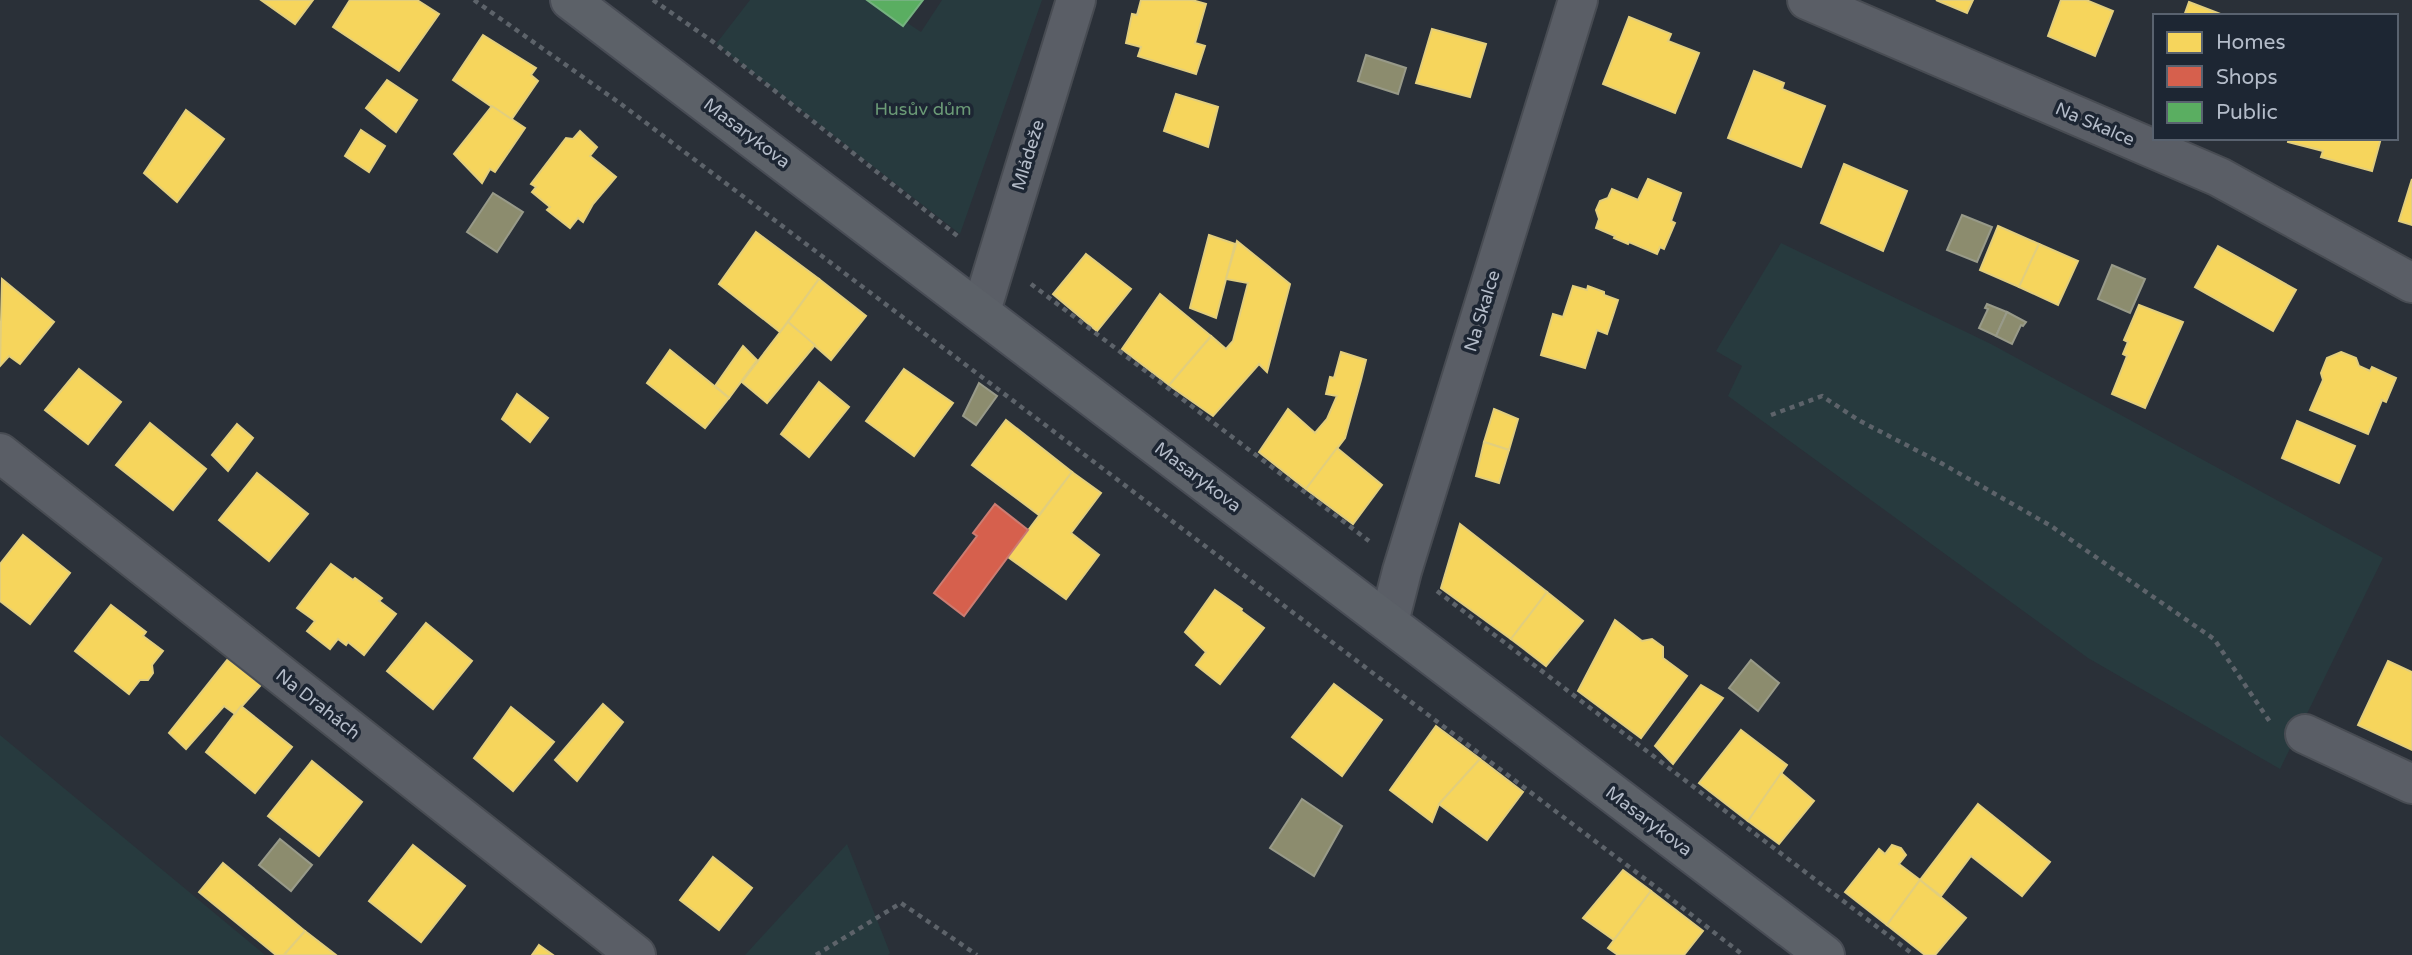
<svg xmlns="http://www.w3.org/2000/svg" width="2412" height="955" viewBox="0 0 2412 955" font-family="'Varela Round',sans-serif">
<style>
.green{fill:#273a3e}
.homes{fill:#f6d55c;stroke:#e2ce7d;stroke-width:2}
.shops{fill:#d6604d;stroke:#cc7c72;stroke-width:2}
.public{fill:#5aae61;stroke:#75b280;stroke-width:2}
.industry{fill:#8c8c6e;stroke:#989a89;stroke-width:2}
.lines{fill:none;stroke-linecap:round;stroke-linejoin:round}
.minor-casing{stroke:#484c53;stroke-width:42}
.major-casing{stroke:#484c55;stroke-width:42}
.path{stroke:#5d636a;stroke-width:4.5;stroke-dasharray:5 5;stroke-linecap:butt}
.minor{stroke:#5a5e66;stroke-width:38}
.major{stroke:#5c6168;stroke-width:38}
.labels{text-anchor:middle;stroke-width:7;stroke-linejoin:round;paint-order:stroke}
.park-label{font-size:18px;fill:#6b9a76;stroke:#1d2633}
.street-label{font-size:18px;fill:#b4bcc9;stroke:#1d2633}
</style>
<rect width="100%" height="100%" fill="#2a3038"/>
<g class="green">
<polygon points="750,0 873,0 921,32 942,0 1042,0 960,234 716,44"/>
<polygon points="1781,243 1991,344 2383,558 2280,769 2088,658 1728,396 1742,366 1716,351"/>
<polygon points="0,735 265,955 0,955"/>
<polygon points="847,844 890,953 888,955 745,955"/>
</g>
<g class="homes">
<polygon points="261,0 313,0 295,24"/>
<polygon points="350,0 417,0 439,14 399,71 333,27"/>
<polygon points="1141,0 1192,0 1206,4 1195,43 1205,46 1196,74 1138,56 1141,47 1126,43 1132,14 1137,15"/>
<polygon points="1936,0 1973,0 1967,13"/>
<polygon points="2061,0 2086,0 2113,11 2095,56 2048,36"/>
<polygon points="2189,2 2223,15 2223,16 2184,16"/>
<polygon points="1629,17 1671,34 1668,41 1699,53 1675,113 1603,84"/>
<polygon points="1432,29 1486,44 1470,97 1416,83"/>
<polygon points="483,35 536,68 531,75 538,81 511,120 453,80"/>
<polygon points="1754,71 1784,83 1782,89 1825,106 1801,167 1728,138"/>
<polygon points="387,80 417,100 396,132 366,108"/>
<polygon points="1176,94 1218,107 1208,147 1164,131"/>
<polygon points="492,106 525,128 495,172 490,169 482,183 454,154"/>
<polygon points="186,110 224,139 177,202 144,173"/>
<polygon points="361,130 385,146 369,172 345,156"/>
<polygon points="580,131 597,147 590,156 616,177 593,204 583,222 578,218 570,228 547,210 550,207 532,192 536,187 531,184 566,138 573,139"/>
<polygon points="2289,138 2381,138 2372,171 2321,157 2323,151 2288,142"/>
<polygon points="1844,164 1907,191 1883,251 1821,223"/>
<polygon points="1648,179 1681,193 1671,221 1675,223 1664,249 1660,247 1657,254 1629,242 1628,244 1614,238 1615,236 1596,228 1599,219 1596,210 1600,201 1608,198 1612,189 1638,200"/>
<polygon points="2412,179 2412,225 2399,221"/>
<polygon points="1998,226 2039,244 2019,287 1980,270"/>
<polygon points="756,232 819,279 780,332 719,284"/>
<polygon points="1209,235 1235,244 1216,318 1190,308"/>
<polygon points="1237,241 1290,284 1267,372 1259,364 1213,416 1169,385 1211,336 1226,349 1233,341 1248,283 1226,279"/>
<polygon points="2039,244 2078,261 2058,305 2019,287"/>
<polygon points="2218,246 2296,290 2273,331 2195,287"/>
<polygon points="1086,254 1131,289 1097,331 1053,294"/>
<polygon points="2,279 54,322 20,364 9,356 0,366"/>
<polygon points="819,279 866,316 831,360 788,322"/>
<polygon points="1573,286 1587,290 1588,286 1604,292 1604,295 1618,300 1607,334 1597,330 1585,368 1541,355 1553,314 1563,317"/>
<polygon points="1160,294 1211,336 1169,385 1122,349"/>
<polygon points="2139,305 2183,322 2145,408 2112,394 2127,356 2123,354 2128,342 2124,340"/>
<polygon points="788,322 815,345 767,403 742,382"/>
<polygon points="743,346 757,360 729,398 715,386"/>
<polygon points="670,350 729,398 705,428 647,383"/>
<polygon points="1341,352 1366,360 1361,380 1345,438 1306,489 1259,452 1288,409 1315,433 1327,419 1337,396 1326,394 1330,377 1334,378"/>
<polygon points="2341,352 2356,358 2359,366 2370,371 2372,367 2396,378 2386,402 2382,400 2368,434 2310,410 2323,380 2321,373 2327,358"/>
<polygon points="79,369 121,402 88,444 45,410"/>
<polygon points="904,369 953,403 914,456 866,421"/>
<polygon points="819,382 849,407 809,457 781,434"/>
<polygon points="517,394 548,418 530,442 502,419"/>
<polygon points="1494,409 1518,419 1509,450 1484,442"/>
<polygon points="1006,420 1072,472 1039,515 972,465"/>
<polygon points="2297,421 2355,446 2339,483 2282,458"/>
<polygon points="150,423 206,469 173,510 116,465"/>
<polygon points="237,424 253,438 228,471 212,455"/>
<polygon points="1484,442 1509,450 1499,483 1476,476"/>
<polygon points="1337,448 1382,485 1353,524 1306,489"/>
<polygon points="1072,472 1101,493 1071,533 1099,555 1066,599 1008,557"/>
<polygon points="257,473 308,514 269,561 219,520"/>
<polygon points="1460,524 1547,592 1511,639 1441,588"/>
<polygon points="23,535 70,573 30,624 0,601 0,564"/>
<polygon points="331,564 353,580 355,578 382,598 379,601 396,614 364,655 348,642 346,645 338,639 330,649 307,631 315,621 297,608"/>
<polygon points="1215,590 1242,609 1241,611 1264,628 1220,684 1196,665 1206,652 1185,632"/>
<polygon points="1547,592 1583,621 1546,666 1511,639"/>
<polygon points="111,605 146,632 143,636 163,651 152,665 153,673 148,680 140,680 129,694 75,651"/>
<polygon points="1615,620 1642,641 1652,639 1663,647 1663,658 1687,676 1641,738 1578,691"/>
<polygon points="426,623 472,661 433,709 387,671"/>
<polygon points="228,659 261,685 235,714 224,706 186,749 169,733"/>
<polygon points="2388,661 2412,672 2412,750 2358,725"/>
<polygon points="1334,684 1382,720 1342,776 1292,737"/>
<polygon points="1701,685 1723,698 1673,764 1655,746"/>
<polygon points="603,704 623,722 577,781 555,760"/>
<polygon points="241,706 292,747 255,793 206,752"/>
<polygon points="511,707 554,742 513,791 474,758"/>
<polygon points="1436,726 1480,759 1439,804 1432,822 1390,790"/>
<polygon points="1741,730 1787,765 1748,821 1699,783"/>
<polygon points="1480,759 1523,792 1487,840 1439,804"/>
<polygon points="312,761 362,802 319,856 268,816"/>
<polygon points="1781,773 1814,801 1779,844 1748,821"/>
<polygon points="1978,804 2050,862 2022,896 1971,856 1941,896 1920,880"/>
<polygon points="413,845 465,886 421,942 369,901"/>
<polygon points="1892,845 1901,848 1906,855 1899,864 1920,880 1887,925 1845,892 1879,849 1885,854"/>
<polygon points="713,857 752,888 719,930 680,900"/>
<polygon points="223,863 305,931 284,955 276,955 199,892"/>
<polygon points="1623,870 1651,891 1614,940 1583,918"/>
<polygon points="1920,880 1966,918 1935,955 1925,955 1887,925"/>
<polygon points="1651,891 1703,931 1684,955 1618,955 1608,948"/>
<polygon points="305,931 336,955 284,955"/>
<polygon points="539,945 553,955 532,955"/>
</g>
<polygon class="shops" points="995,504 1028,530 964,616 934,593 977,536 973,533"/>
<polygon class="public" points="867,0 923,0 903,26"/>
<g class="industry">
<polygon points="1366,55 1406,68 1398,94 1358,81"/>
<polygon points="493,193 523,212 497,252 467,232"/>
<polygon points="1962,215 1992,227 1977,262 1947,250"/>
<polygon points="2112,265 2145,279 2130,313 2098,299"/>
<polygon points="1987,304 2007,312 1996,336 1979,328 1988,309 1985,308"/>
<polygon points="2007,312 2026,322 2023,326 2021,325 2012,344 1996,336"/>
<polygon points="979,383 997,396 976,425 963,416"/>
<polygon points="1751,660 1779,683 1758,711 1729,688"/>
<polygon points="1302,799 1342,826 1314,876 1270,848"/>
<polygon points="280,839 312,865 291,891 259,865"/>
</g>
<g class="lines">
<defs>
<g id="minor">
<polyline points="1807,0 2219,177 2412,283"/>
<polyline points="981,311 1076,0"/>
<polyline points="0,453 636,955"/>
<polyline points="1389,622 1402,571 1578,0"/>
<polyline points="2305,734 2412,784"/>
</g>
<polyline id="major" points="570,0 1825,955"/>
</defs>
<use href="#minor" class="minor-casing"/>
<use href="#major" class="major-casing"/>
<g class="path">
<polyline points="474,0 621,104 1657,888 1743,955"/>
<polyline points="653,0 712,41 960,238"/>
<polyline points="1031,284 1369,541"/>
<polyline points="1771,415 1822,396 1860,421 1941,463 2051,526 2214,639 2270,722"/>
<polyline points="1437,591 1914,955"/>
<polyline points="816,955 901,903 977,955"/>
</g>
<use href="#minor" class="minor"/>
<use href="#major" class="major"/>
</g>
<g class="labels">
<g class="park-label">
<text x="923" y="115">Husův dům</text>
</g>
<g class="street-label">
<text transform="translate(2095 124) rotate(23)" y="6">Na Skalce</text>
<text transform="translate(747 133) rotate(37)" y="6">Masarykova</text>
<text transform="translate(1028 155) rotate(-73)" y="6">Mládeže</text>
<text transform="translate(1482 311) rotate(-73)" y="6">Na Skalce</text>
<text transform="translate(1198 477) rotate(37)" y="6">Masarykova</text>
<text transform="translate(318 704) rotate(38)" y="6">Na Drahách</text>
<text transform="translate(1649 821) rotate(37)" y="6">Masarykova</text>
</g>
</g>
<rect x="2153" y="14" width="245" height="126" fill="#1d2633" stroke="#59626f" stroke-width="2"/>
<rect x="2167" y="32" width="35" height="21" fill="#f6d55c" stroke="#59626f" stroke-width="2"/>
<text x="2216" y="49" font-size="21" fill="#b4bcc9">Homes</text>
<rect x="2167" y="66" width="35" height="21" fill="#d6604d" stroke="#59626f" stroke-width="2"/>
<text x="2216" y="84" font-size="21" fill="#b4bcc9">Shops</text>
<rect x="2167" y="102" width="35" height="21" fill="#5aae61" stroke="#59626f" stroke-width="2"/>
<text x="2216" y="119" font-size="21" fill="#b4bcc9">Public</text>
</svg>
